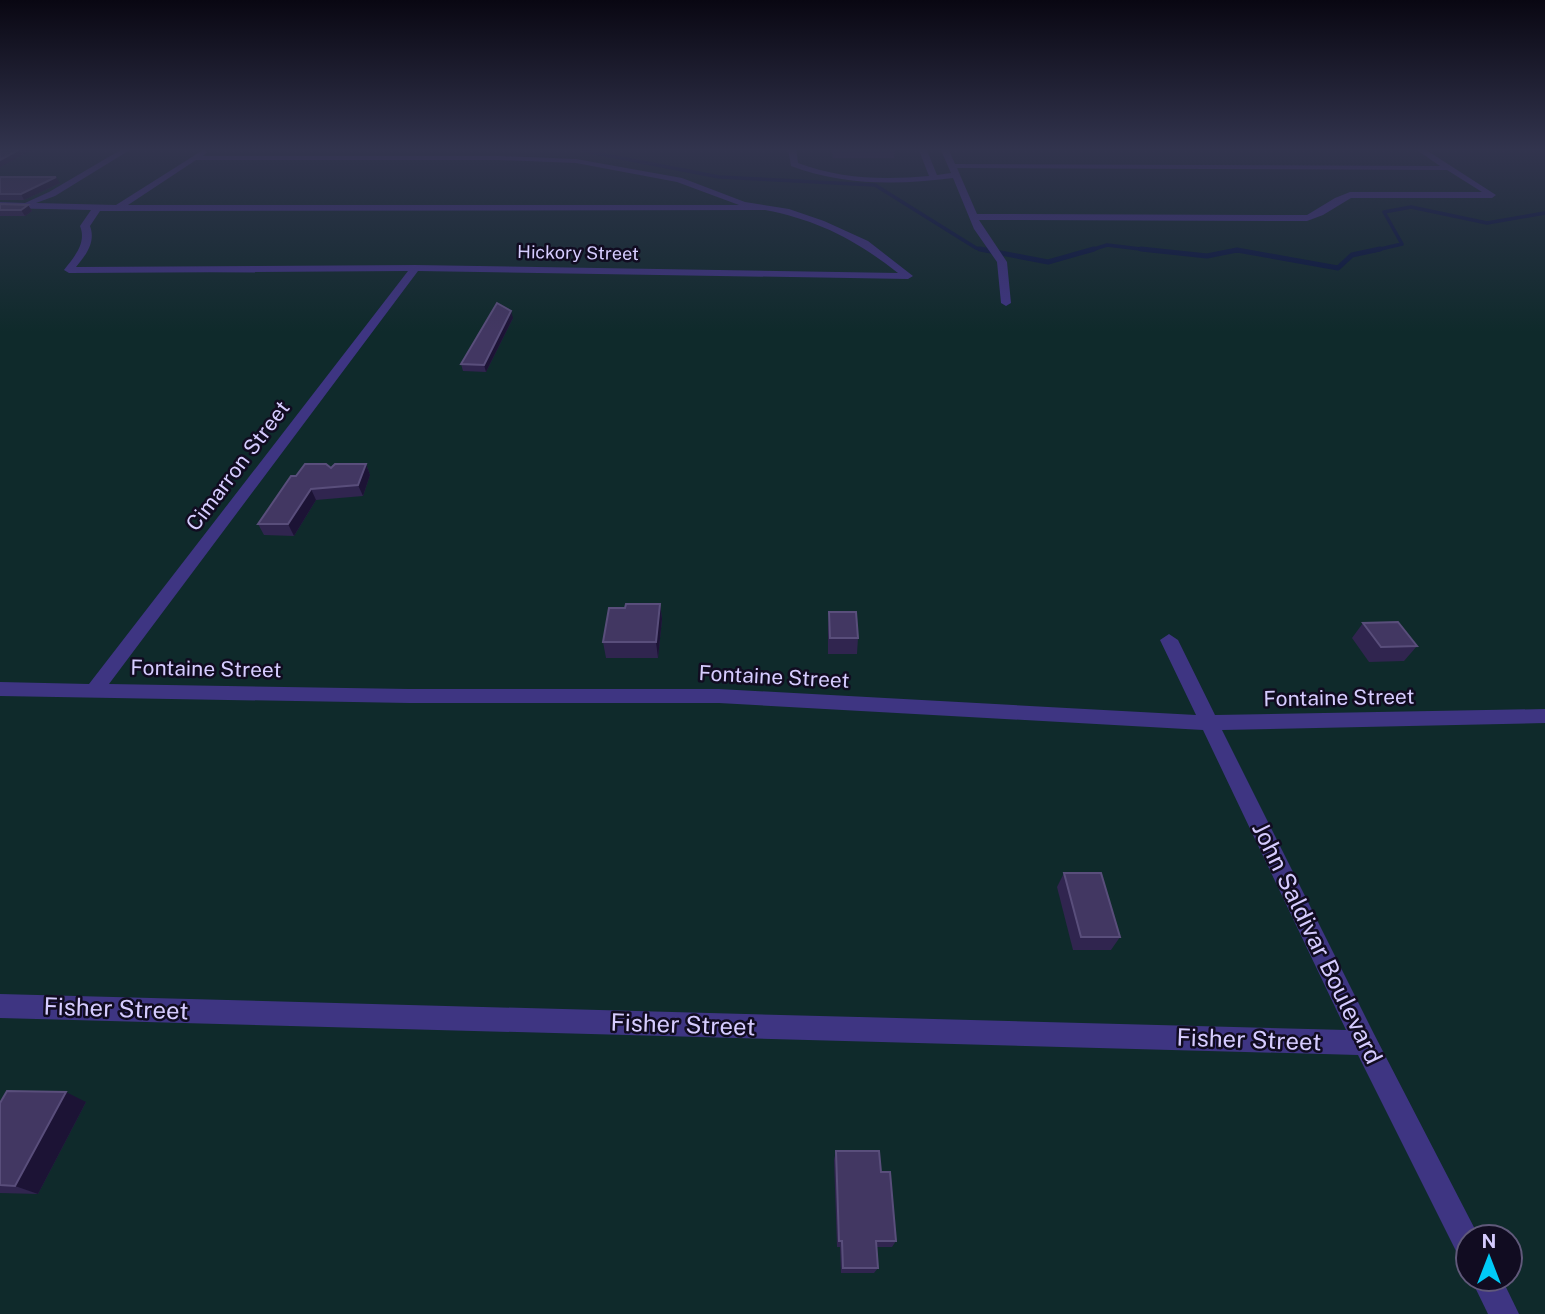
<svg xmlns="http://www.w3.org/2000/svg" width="1545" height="1314" viewBox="0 0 1545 1314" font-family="'Public Sans',sans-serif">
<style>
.green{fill:#0f2a2b;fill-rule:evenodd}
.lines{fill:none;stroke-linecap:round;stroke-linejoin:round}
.stream-far1{stroke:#07173e;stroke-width:3.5}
.stream{stroke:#07173e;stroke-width:5}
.minor{fill:#3e3582;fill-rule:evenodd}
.wall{fill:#30254f}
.shaded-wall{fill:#1c1335}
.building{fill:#423762;stroke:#594e7b;stroke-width:2}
.labels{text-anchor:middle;stroke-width:5;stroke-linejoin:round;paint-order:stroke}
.far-street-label{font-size:18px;fill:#d6ccff;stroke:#110c21}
.street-label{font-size:21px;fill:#d6ccff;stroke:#110c21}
.near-street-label{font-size:24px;fill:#d6ccff;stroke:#110c21}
</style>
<rect width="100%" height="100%" fill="#110c21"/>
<path class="green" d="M 0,148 L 1545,148 L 1545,1314 L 0,1314 ZM 1468,1237 L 1510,1237 L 1510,1279 L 1468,1279 Z"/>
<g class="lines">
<g class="stream-far1">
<polyline points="582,148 585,151 719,177 875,185 976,248 989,251"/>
<polyline points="1088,251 1107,245 1157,251"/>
<polyline points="1234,251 1240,251"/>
<polyline points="1372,251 1402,244 1384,212 1411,207 1487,223 1545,213"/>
</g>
<g class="stream">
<polyline points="980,249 1048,262 1094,249"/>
<polyline points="1141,249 1207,256 1237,250 1338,268 1352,255 1380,249"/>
</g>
<g class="minor">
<path d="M 124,148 L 133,148 L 55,196 L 36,203 L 116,205 L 203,150 L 207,152 L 203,156 L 500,156 L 576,159 L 682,178 L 745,202 L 789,209 L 824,221 L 868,241 L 913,276 L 908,279 L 418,271 L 109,684 L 409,689 L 719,689 L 1196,715 L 1160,640 L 1169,634 L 1178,640 L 1215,715 L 1545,709 L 1545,723 L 1222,730 L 1374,1034 L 1478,1235 L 1479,1237 L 1468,1237 L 1468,1259 L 1458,1255 L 1358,1055 L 0,1018 L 0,994 L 1346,1030 L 1203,730 L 719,703 L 409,703 L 0,696 L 0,682 L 89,684 L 408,271 L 69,273 L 64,270 C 74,257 87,243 80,226 L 91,210 L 0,208 L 0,202 L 25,203 L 49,192 ZM 196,160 L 500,160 L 576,163 L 677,182 L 739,205 L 128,205 ZM 765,210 C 818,220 856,240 898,273 L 415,265 L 76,267 C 86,255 96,242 90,226 L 100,211 Z"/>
<path d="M 788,148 L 796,148 L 798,163 C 840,179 884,180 929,176 L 918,148 L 926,148 L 937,175 L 951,173 L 940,148 L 948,148 L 955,164 L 1440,166 L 1414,148 L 1423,148 L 1496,195 L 1492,198 L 1351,198 L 1323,215 L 1307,221 L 979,220 L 1007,262 L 1011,303 L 1006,306 L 1001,303 L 997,262 L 974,229 L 953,178 C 899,185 844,186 791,166 ZM 957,168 L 1447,170 L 1482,192 L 1350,192 L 1335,198 L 1307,215 L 977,214 Z"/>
<polygon points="1471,1279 1502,1279 1519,1314 1488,1314"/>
</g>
</g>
<g class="wall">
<polygon points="831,148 895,148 895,149 894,158 833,158"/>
<polygon points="0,177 60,183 24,200 0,200"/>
<polygon points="0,204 28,205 32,211 25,216 0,216"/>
<polygon points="513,318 486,372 463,371 461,364"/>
<polygon points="366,464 370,475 363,496 316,500 294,536 264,535 258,524 296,476"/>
<polygon points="660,604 662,619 658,658 606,658 603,642 625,608"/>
<polygon points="829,612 858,638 857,654 828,654 828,628"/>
<polygon points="1363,623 1417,646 1404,661 1369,662 1352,638"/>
<polygon points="1064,873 1120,937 1111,950 1073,950 1057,887"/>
<polygon points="86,1102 38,1194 0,1193 0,1103"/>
<polygon points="836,1151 881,1172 896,1241 892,1247 876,1247 878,1268 874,1273 841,1273 840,1247 837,1247 834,1160"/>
</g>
<g class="shaded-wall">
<polygon points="22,148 36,148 0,167 0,160"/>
<polygon points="56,177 60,183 24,200 21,194"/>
<polygon points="28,205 32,211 25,216 21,210"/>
<polygon points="511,311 513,318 486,372 484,365"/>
<polygon points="366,464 370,475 363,496 358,485"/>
<polygon points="311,489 316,500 294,536 288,524"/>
<polygon points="660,604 662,619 658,658 656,642"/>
<polygon points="66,1092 86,1102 38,1194 15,1186"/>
</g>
<g class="building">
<polygon points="0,148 22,148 0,160"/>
<rect x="833" y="148" width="62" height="1"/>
<polygon points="0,177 56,177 21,194 0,194"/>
<polygon points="0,204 28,205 21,210 0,210"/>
<polygon points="497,303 511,311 484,365 461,364"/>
<polygon points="305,464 326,464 331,468 335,464 366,464 358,485 311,489 288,524 258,524 291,476 296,476"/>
<polygon points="626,604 660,604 656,642 603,642 609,608 625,608"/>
<polygon points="829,612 856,612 858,638 830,638"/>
<polygon points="1398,622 1417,646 1381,647 1363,623"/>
<polygon points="1064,873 1101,873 1120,937 1081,937"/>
<polygon points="7,1091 66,1092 15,1186 0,1185 0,1103"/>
<polygon points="836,1151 879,1151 881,1172 890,1172 896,1241 876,1241 878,1268 843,1268 842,1241 839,1241"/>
</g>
<linearGradient id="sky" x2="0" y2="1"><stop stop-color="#090712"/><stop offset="0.45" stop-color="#32344e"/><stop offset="1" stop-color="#32344e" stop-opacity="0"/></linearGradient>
<rect width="1545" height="332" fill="url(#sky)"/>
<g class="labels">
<g class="far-street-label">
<text transform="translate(578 253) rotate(1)" y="6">Hickory Street</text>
</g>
<g class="street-label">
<text transform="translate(238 466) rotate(-53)" y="7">Cimarron Street</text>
<text transform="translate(206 669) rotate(1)" y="7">Fontaine Street</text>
<text transform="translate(774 677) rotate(3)" y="7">Fontaine Street</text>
<text transform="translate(1339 698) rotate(-1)" y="7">Fontaine Street</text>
</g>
<g class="near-street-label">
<text transform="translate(1317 943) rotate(64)" y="8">John Saldivar Boulevard</text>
<text transform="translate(116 1009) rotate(2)" y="8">Fisher Street</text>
<text transform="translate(683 1025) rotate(2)" y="8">Fisher Street</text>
<text transform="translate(1249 1040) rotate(2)" y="8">Fisher Street</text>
</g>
</g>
<g transform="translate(1489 1258)"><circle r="33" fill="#110c21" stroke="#60597a" stroke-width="2"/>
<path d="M0-5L12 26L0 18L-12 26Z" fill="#00cbf7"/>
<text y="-10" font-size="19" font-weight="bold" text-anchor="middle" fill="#d6ccff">N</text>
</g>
</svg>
